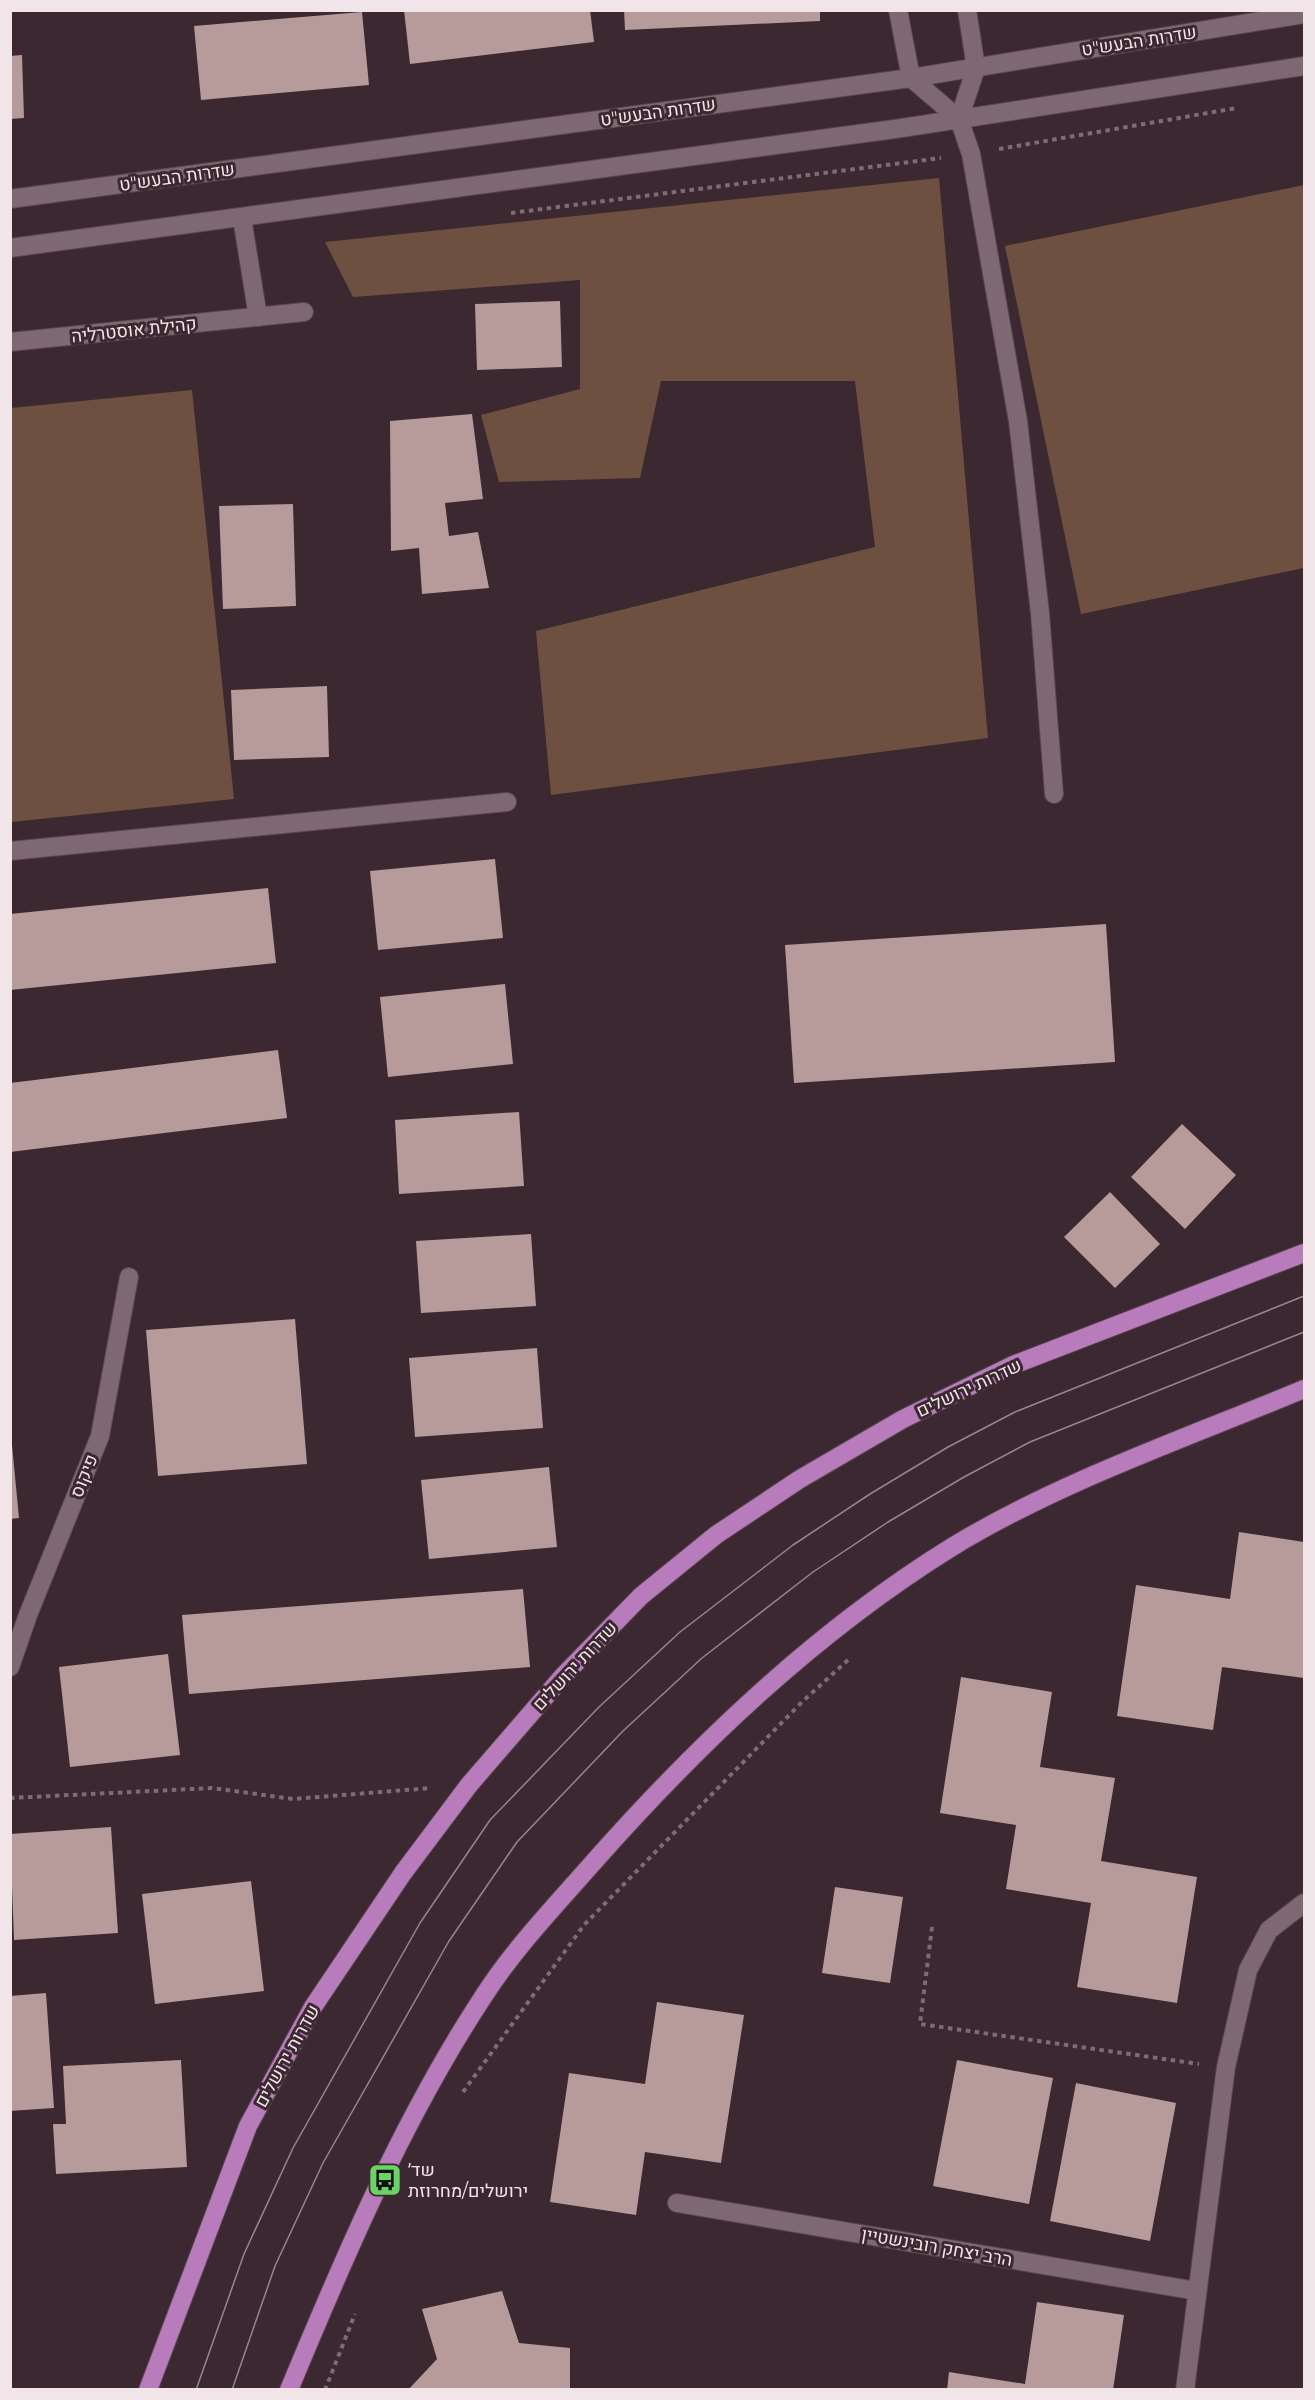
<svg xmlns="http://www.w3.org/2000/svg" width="1315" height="2400" viewBox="0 0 1315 2400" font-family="Montserrat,Heebo,sans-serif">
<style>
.green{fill:#6d5040}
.building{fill:#b69b9a}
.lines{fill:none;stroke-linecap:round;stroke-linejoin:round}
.minor-casing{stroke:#58474f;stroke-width:20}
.major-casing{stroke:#58474f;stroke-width:20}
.path{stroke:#7d6c74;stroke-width:4;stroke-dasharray:4.5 4.5;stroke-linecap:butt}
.minor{stroke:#7e6871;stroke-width:18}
.major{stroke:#b87cbd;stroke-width:18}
.tram{stroke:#96868d;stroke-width:1.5}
.labels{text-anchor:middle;stroke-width:6;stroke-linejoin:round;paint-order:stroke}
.street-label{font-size:18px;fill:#f2e5ea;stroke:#3b2831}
.poi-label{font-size:18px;fill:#f2e5ea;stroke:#3b2831;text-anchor:start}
</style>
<rect width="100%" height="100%" fill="#3b2831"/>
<g class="green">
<polygon points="939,178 988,738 551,795 536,631 875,547 855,381 661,381 640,478 499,482 481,415 580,389 580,280 353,297 325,242"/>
<polygon points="1304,185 1304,568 1081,614 1005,246"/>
<polygon points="192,390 234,799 11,822 11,408"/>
</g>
<g class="building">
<polygon points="404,10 590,10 594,42 410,64"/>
<polygon points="624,10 820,10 820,21 625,30"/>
<polygon points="362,12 369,85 201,100 194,26"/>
<polygon points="22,55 24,118 10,119 10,56"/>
<polygon points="560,301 562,367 477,370 475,304"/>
<polygon points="472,414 483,499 445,503 449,536 478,532 489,588 422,594 419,548 391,551 390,421"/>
<polygon points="293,504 296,606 223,609 219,506"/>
<polygon points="327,686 329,757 234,760 231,690"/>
<polygon points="495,859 503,938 378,950 370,871"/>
<polygon points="268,888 276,963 10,990 10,914"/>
<polygon points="1106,924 1115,1062 794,1083 785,945"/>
<polygon points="505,984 513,1064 388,1077 380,997"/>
<polygon points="278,1050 287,1118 10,1152 10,1083"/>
<polygon points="519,1112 524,1186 399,1194 395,1120"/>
<polygon points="1182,1124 1236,1175 1185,1229 1131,1177"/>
<polygon points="1110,1192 1160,1244 1115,1288 1064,1237"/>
<polygon points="531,1234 536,1306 421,1313 416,1241"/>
<polygon points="295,1319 307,1464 158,1476 146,1330"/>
<polygon points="537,1348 543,1428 415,1437 409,1358"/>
<polygon points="10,1424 19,1518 10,1519"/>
<polygon points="549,1467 557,1547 429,1559 421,1480"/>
<polygon points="1239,1532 1304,1542 1304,1678 1222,1667 1213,1730 1117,1716 1136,1585 1230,1599"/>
<polygon points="523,1589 530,1667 189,1694 182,1615"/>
<polygon points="168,1654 180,1755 70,1767 59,1667"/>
<polygon points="961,1677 1052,1692 1040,1767 1115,1778 1101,1861 1197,1877 1177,2003 1077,1987 1091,1903 1006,1889 1016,1825 940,1813"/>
<polygon points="111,1827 118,1933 14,1940 10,1834"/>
<polygon points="251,1881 264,1991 155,2004 142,1894"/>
<polygon points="835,1887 903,1897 890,1983 822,1973"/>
<polygon points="46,1993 54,2108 10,2111 10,1996"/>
<polygon points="657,2002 744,2015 721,2163 645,2152 636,2215 550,2202 569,2073 645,2084"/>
<polygon points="181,2060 187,2167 56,2174 53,2124 66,2124 63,2066"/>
<polygon points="957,2060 1053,2078 1029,2204 933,2186"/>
<polygon points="1076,2083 1176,2103 1150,2241 1050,2221"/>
<polygon points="502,2291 519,2343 570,2348 570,2390 408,2390 437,2359 422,2309"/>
<polygon points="1037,2302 1124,2315 1113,2390 947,2390 949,2372 1025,2384"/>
</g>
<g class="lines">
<defs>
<g id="minor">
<polyline points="898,10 911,78 959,119"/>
<polyline points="959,119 971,154 1018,421 1040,613 1054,794"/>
<polyline points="959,119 976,68 967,10"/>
<polyline points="10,199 911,78 1304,14"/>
<polyline points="242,218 258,317"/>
<polyline points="10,248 895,129 1304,66"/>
<polyline points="10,342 304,312"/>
<polyline points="10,851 507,802"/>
<polyline points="10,1667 28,1615 100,1436 129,1277"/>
<polyline points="677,2203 1197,2291"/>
<polyline points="1185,2390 1226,2067 1248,1970 1269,1930 1304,1903"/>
</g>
<g id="major">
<polyline points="148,2390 248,2126 313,2007 403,1873 469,1785 564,1675 641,1596 716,1535 800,1479 903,1419 1013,1365 1304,1253"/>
<path d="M 289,2390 C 345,2255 403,2119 483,1997 C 513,1950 554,1907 591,1865 C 697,1745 815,1632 952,1547 C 1058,1482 1189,1437 1304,1389"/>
</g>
</defs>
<use href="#minor" class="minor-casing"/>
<use href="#major" class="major-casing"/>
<g class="path">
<polyline points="999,149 1237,108"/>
<polyline points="511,213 941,158"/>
<polyline points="10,1798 212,1788 293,1799 431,1788"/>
<polyline points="932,1927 920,2024 1199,2064"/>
<polyline points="463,2092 584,1925 802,1702 848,1660"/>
<polyline points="325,2390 355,2314"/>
</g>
<use href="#minor" class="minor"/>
<use href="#major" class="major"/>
<g class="tram">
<polyline points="196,2390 244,2254 293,2148 420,1923 490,1820 599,1707 680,1632 793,1545 870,1494 948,1447 1015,1412 1304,1296"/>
<polyline points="232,2390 275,2266 323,2163 449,1941 517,1842 623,1731 702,1658 813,1572 888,1522 964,1477 1030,1442 1304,1332"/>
</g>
</g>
<defs>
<symbol id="bus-square" viewBox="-11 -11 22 22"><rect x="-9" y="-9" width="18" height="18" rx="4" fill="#6ad364" stroke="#3b2831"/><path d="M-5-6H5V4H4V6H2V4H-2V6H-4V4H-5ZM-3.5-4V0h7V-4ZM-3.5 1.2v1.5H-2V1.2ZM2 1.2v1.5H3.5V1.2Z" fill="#111"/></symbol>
</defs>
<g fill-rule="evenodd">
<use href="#bus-square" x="366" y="2161" width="38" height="38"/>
</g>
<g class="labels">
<g class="street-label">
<text transform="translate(1139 41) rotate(-9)" y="6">שדרות הבעש"ט</text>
<text transform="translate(658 112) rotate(-8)" y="6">שדרות הבעש"ט</text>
<text transform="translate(177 177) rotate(-8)" y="6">שדרות הבעש"ט</text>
<text transform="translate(134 330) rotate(-6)" y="6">קהילת אוסטרליה</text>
<text transform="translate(969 1388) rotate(-25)" y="6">שדרות ירושלים</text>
<text transform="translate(84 1476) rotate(-68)" y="6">פיקוס</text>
<text transform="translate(575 1666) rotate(-47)" y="6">שדרות ירושלים</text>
<text transform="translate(287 2056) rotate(-61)" y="6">שדרות ירושלים</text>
<text transform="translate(937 2247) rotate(10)" y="6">הרב יצחק רובינשטיין</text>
</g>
<g class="poi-label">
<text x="408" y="2176">שד׳<tspan x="408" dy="21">ירושלים/מחרוזת</tspan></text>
</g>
</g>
<rect width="1315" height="2400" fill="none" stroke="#f2e5ea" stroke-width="24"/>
</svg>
